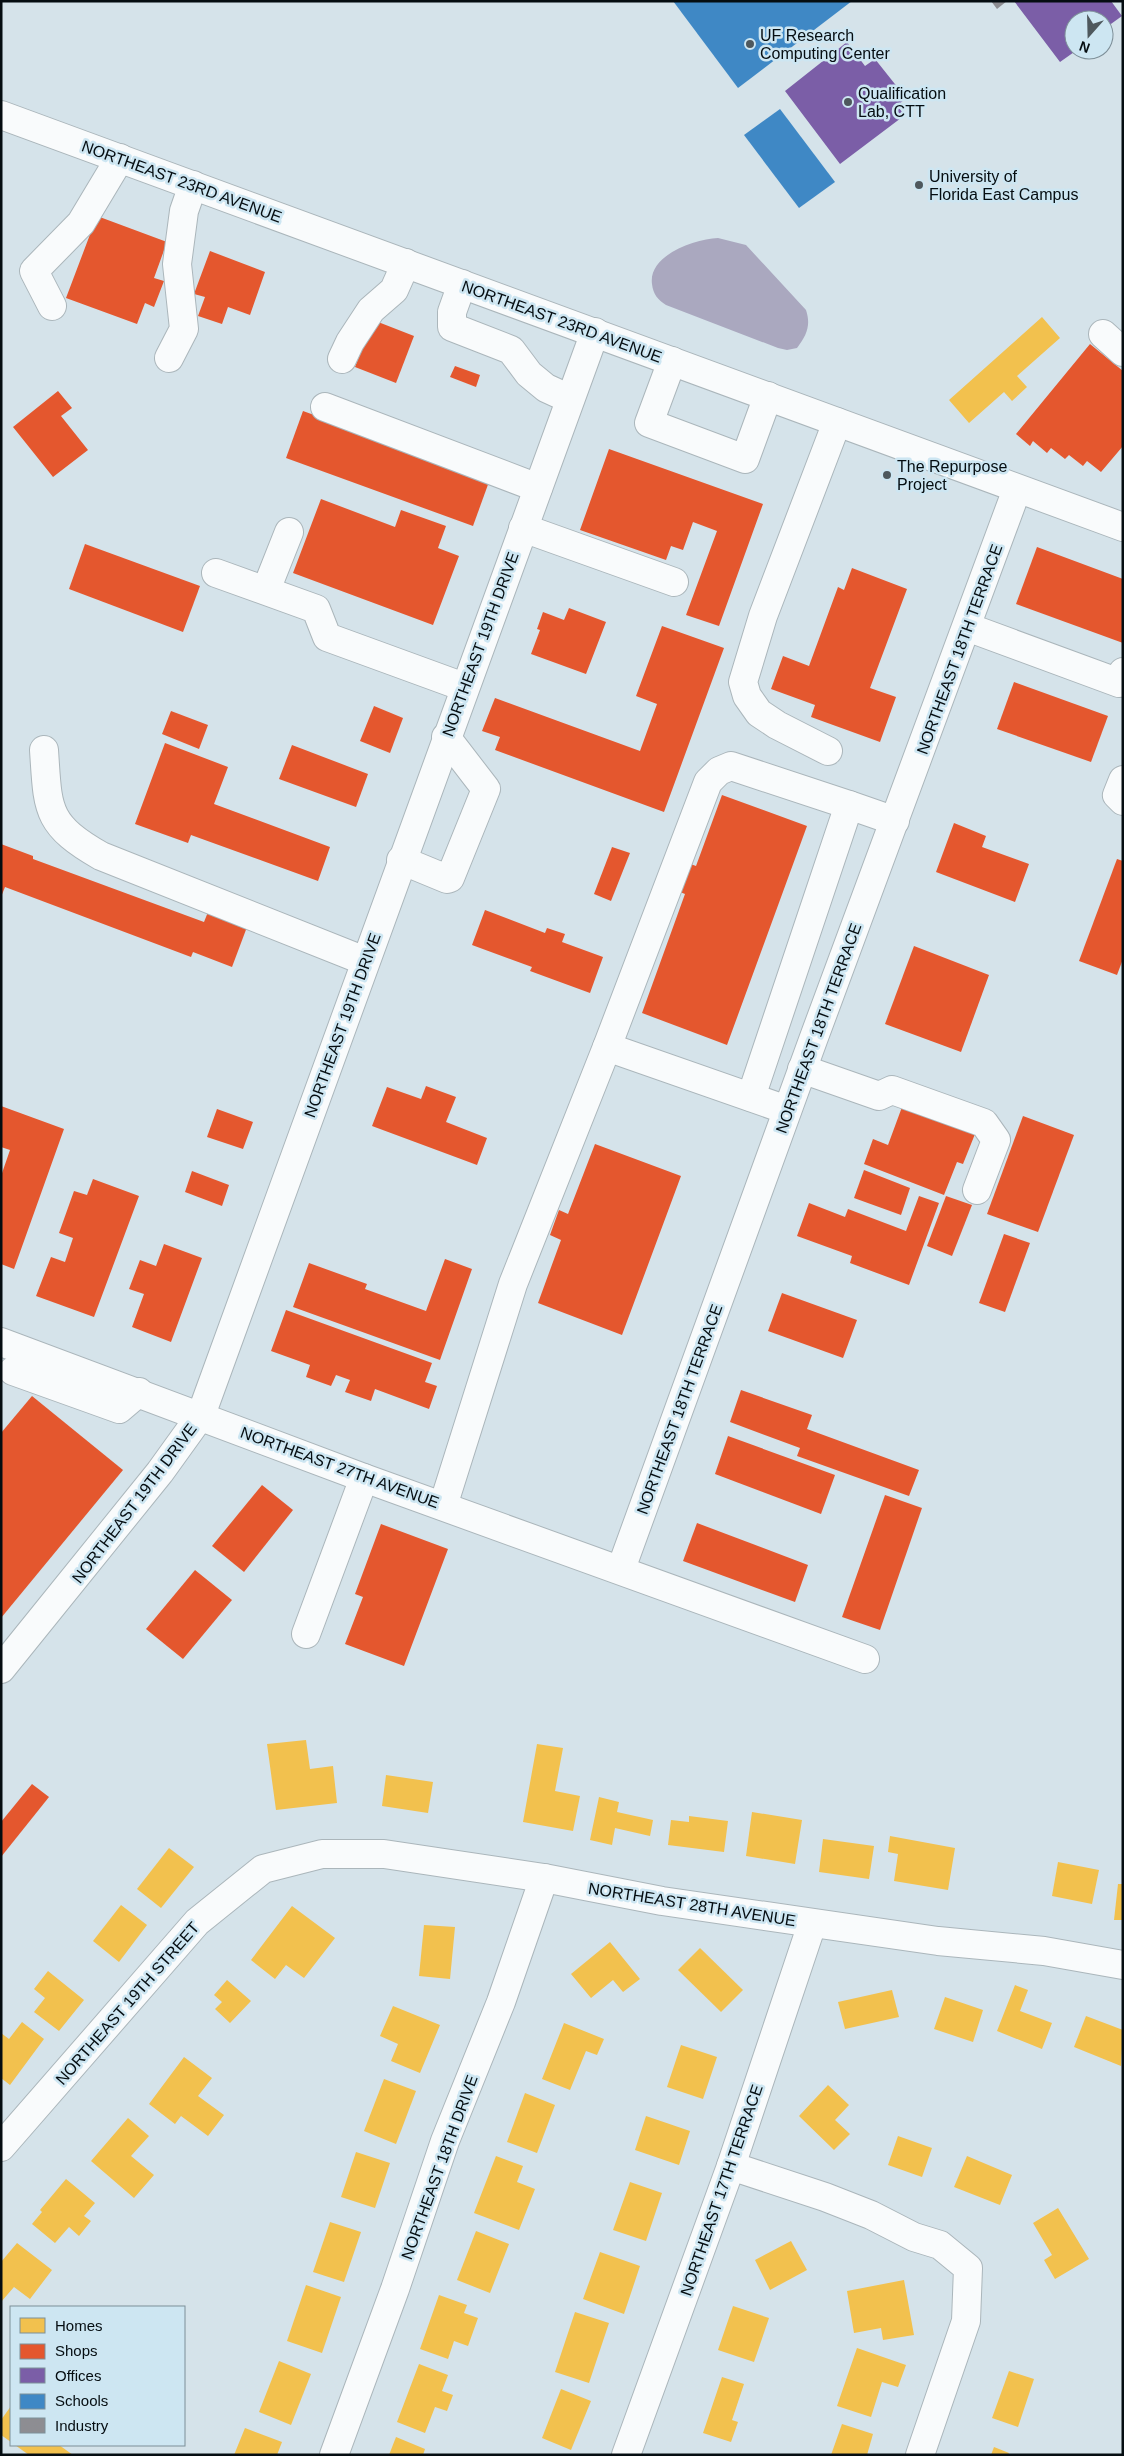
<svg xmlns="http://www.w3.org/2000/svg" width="1124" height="2456" viewBox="0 0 1124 2456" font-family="Helvetica,sans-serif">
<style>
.water{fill:#aaa8bf}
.homes{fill:#f2c14e}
.shops{fill:#e4572e}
.offices{fill:#7b5ea7}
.schools{fill:#3f88c5}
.industry{fill:#8d8d92}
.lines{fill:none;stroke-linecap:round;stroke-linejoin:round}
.minor-casing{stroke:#abb6bb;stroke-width:30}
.major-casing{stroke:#abb6bb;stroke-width:30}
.minor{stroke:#f9fbfc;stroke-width:28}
.major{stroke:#f9fbfc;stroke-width:28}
.poi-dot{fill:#4e585d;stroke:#cde6f2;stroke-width:2}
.labels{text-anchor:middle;stroke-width:5;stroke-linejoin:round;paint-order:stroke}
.poi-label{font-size:16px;fill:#050d11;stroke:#cde6f2;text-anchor:start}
.street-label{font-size:16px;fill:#050d11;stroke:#cde6f2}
</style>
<rect width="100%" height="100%" fill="#d5e3ea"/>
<path class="water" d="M 718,238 L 746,245 L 806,310 C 811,325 807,335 797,348 L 787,350 L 778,348 L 666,305 C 658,300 653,294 652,284 C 648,255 695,239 718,238 Z"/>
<g class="homes">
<polygon points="1042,317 1060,338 1017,376 1027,387 1012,401 1004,392 969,423 949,400"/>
<polygon points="306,1740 310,1769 333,1766 337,1803 276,1810 267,1744"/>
<polygon points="537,1744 563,1748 555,1791 580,1796 573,1831 523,1822"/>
<polygon points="386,1775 433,1782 428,1813 382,1806"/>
<polygon points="599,1797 619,1802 617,1812 653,1820 650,1836 615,1828 612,1845 590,1840"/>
<polygon points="752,1812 802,1820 795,1864 746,1856"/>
<polygon points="689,1816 728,1821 724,1852 668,1845 671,1820 689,1822"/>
<polygon points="890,1836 955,1848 948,1890 894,1881 898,1854 888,1852"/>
<polygon points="823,1839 874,1846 869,1879 819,1872"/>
<polygon points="169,1848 194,1867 161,1908 137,1889"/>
<polygon points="1058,1862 1099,1870 1092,1904 1052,1896"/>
<polygon points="1118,1884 1123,1884 1123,1920 1114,1920"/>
<polygon points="121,1905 147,1925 119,1962 93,1941"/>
<polygon points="292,1906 335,1938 304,1978 286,1965 275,1979 251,1960"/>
<polygon points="424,1925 455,1927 450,1979 419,1976"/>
<polygon points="610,1942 640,1979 623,1992 613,1980 591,1998 571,1974"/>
<polygon points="700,1948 743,1990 721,2012 678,1970"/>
<polygon points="48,1971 84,2000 59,2031 34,2012 45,1998 34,1989"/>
<polygon points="227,1980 251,2001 230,2023 215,2009 222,2002 214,1995"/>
<polygon points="1015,1985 1028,1990 1020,2011 1052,2023 1042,2049 997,2031"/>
<polygon points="892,1990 899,2017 845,2029 838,2002"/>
<polygon points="945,1997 983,2010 973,2042 934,2029"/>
<polygon points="393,2006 440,2025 420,2073 391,2061 398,2044 380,2036"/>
<polygon points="1086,2016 1123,2030 1121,2066 1074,2047"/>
<polygon points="22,2022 44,2039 10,2085 1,2078 1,2033 9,2039"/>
<polygon points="564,2023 604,2039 597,2055 586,2051 570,2090 542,2079"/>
<polygon points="681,2045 717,2057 703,2099 667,2087"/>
<polygon points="184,2057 212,2078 198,2096 224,2115 208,2136 181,2116 175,2124 149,2104"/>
<polygon points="384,2079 416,2091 396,2144 364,2131"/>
<polygon points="828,2085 849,2105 835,2120 850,2134 834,2150 799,2116"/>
<polygon points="525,2093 555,2105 537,2153 507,2142"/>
<polygon points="646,2116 690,2131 679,2165 635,2150"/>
<polygon points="128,2118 149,2136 131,2156 154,2175 134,2198 91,2161"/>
<polygon points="898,2136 932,2148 922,2177 888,2165"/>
<polygon points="356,2152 390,2163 375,2208 341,2197"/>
<polygon points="496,2156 523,2166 517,2182 535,2189 519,2230 474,2213"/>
<polygon points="967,2156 1012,2175 1000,2205 954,2187"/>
<polygon points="66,2179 95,2203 84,2216 91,2221 79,2236 69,2227 55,2243 32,2224 42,2212 40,2210"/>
<polygon points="630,2182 662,2193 646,2241 613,2230"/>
<polygon points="1058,2208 1089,2259 1055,2279 1044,2260 1052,2255 1033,2223"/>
<polygon points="330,2222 361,2232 344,2282 313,2272"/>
<polygon points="476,2231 509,2244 490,2293 457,2280"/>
<polygon points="791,2241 807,2270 770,2290 755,2260"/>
<polygon points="17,2243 52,2270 30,2299 14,2287 1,2302 1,2262"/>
<polygon points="600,2252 640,2266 624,2314 583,2299"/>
<polygon points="904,2280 914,2335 883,2340 881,2328 854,2333 847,2291"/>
<polygon points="306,2285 341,2297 322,2353 287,2341"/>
<polygon points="439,2295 467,2305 464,2313 478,2318 468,2346 454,2341 448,2359 420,2349"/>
<polygon points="733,2306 769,2318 754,2362 718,2350"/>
<polygon points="575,2312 609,2323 589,2383 555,2372"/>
<polygon points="857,2348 906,2365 898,2387 882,2382 871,2417 837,2406"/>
<polygon points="279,2361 311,2374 291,2425 259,2412"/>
<polygon points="419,2364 448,2375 442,2391 453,2395 447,2411 435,2407 425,2433 397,2422"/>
<polygon points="1009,2371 1034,2379 1018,2427 992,2418"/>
<polygon points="722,2377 744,2384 732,2420 738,2422 731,2442 703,2433"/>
<polygon points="561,2389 591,2401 571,2450 542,2438"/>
<polygon points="11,2406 11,2442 1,2435 1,2420"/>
<polygon points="842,2424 873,2434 867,2455 831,2455"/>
<polygon points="245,2428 282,2442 277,2455 234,2455"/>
<polygon points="396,2437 425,2449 423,2455 389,2455"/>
<polygon points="15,2445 59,2445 73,2455 29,2455"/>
<polygon points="994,2447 1009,2453 1008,2455 991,2455"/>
</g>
<g class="shops">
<polygon points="97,216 167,242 154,278 164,281 154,307 145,303 137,324 66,298"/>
<polygon points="210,251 265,272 250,315 228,307 222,324 198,316 205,297 194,294"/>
<polygon points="373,320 414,336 396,383 355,367"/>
<polygon points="1090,344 1123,371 1123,446 1101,472 1087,461 1083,466 1069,455 1065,459 1051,448 1047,453 1033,441 1030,446 1016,434"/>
<polygon points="455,366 480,375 476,387 450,377"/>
<polygon points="58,391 72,408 61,416 88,450 53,477 13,427"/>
<polygon points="303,411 490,479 473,526 286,458"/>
<polygon points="609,449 763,504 719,626 686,615 717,531 693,522 683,550 671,546 666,560 580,530"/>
<polygon points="321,499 395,527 401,510 446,526 438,548 459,556 433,625 293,573"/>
<polygon points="85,544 200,586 183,632 69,589"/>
<polygon points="1037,547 1123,579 1123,643 1016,604"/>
<polygon points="852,568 907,589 870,688 896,697 880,742 811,717 815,705 771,689 783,656 809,666 838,587 844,590"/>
<polygon points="569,608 606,622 586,674 531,654 540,630 537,629 543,612 564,620"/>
<polygon points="662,626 724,648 664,812 495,750 500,737 482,731 495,698 640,751 657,704 636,696"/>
<polygon points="1014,682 1108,716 1091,762 997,729"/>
<polygon points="374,706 403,718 390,753 360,741"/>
<polygon points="171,711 208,725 199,749 162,734"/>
<polygon points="165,743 228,767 214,804 330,847 318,881 191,835 188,843 135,824"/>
<polygon points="292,745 368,774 356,807 279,779"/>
<polygon points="722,795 807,826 727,1045 642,1013 685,894 675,890 685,862 696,866"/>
<polygon points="954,823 986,836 982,847 1029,864 1015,902 936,872"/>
<polygon points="1,844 33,856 33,859 204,922 208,912 247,927 232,967 193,952 191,957 5,887 1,897"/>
<polygon points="612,847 630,853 611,901 594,894"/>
<polygon points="1117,859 1123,861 1123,959 1117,975 1079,961"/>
<polygon points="485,910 545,933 547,928 565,934 562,942 603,957 590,993 530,971 532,967 472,945"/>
<polygon points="914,946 989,975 961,1052 885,1024"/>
<polygon points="426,1086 456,1097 446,1122 487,1138 477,1165 372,1126 387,1087 421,1099"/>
<polygon points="1,1106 64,1129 14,1269 1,1264 1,1176 10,1150 1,1147"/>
<polygon points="902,1107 975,1134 963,1164 957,1162 944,1195 864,1164 873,1139 888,1145"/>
<polygon points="217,1109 253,1122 243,1149 207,1137"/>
<polygon points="1023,1116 1074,1135 1038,1232 987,1214"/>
<polygon points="595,1144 681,1176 622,1335 538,1303 561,1240 550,1235 559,1210 568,1214"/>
<polygon points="864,1170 910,1188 901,1215 854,1198"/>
<polygon points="192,1171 229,1185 222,1206 185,1192"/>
<polygon points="93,1179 139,1196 94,1317 36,1296 51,1257 65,1262 73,1238 59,1233 74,1191 87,1195"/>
<polygon points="919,1196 939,1203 909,1285 850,1263 852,1256 797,1236 809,1203 845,1217 848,1209 906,1231"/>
<polygon points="946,1196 972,1205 952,1256 927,1246"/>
<polygon points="1004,1234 1030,1243 1005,1312 979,1303"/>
<polygon points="164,1244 202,1258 171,1342 132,1327 144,1294 129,1289 140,1260 156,1266"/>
<polygon points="445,1259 472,1269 440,1360 293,1307 309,1263 367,1284 365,1289 426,1311"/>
<polygon points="782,1293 857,1320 843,1358 768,1331"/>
<polygon points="286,1310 432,1363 425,1382 437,1386 429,1409 375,1389 371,1401 345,1392 350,1380 336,1375 331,1386 306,1377 310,1365 271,1351"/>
<polygon points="741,1390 812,1415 807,1429 919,1470 909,1496 797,1456 800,1448 730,1422"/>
<polygon points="32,1396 123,1470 1,1618 1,1433"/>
<polygon points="728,1436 835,1475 821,1514 715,1474"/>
<polygon points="262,1485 293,1510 244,1572 212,1546"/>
<polygon points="885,1495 922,1508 880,1630 842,1617"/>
<polygon points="697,1523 808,1565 795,1602 683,1561"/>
<polygon points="381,1524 448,1549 404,1666 345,1644 363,1597 355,1594"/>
<polygon points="195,1570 232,1600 183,1659 146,1629"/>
<polygon points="32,1784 49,1797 1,1857 1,1822"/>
</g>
<g class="offices">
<polygon points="1014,1 1111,1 1122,16 1104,29 1104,20 1074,20 1074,50 1077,50 1060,62"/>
<polygon points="847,42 865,66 875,59 906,98 897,106 905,115 840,164 785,91"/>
</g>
<g class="schools">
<polygon points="673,1 852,1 738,88"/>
<polygon points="780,109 835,182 799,208 744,135"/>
</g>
<polygon class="industry" points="991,1 1007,1 997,9"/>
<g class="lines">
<defs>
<g id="minor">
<polyline points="462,284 452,312 452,327 511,350 529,374 546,388 570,399"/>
<polyline points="52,306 34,271 81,223 120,158"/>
<polyline points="1103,334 1123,352"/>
<polyline points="169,358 184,329 177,264 184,211 193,185"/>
<polyline points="342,359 350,342 371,310 394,290 406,263"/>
<polyline points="672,361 649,423 745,459 768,396"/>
<polyline points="325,407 538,488"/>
<polyline points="523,528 674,582"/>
<polyline points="216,573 316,609 327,637 464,687"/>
<polyline points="266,590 289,532"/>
<polyline points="967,627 1119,683 1123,672"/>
<path d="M 44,750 C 48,809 45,824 101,856 L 365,961"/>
<polyline points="828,751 777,725 759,713 747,696 743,682 763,616 837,422"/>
<polyline points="1123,780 1117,795 1123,801"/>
<polyline points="401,860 447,879 450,878 486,789 446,737"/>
<polyline points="607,1047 708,782 719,771 731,766 849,805"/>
<polyline points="802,1069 879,1096 892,1090 984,1123 996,1140 977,1190"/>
<polyline points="751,1097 849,805 895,821"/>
<polyline points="1,1342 364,1478 865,1659"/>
<polyline points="13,1371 119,1409 139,1392"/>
<polyline points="443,1506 513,1284 607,1047 787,1110"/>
<polyline points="621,1569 813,1040 1017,489"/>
<polyline points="306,1634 364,1478"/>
<polyline points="1,1669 160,1472 201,1415 595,332"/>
<polyline points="1,2147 197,1922 263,1869 322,1854 384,1854 544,1878 662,1901 938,1941 1044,1951 1123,1965"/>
<polyline points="731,2166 825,2197 871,2215 914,2237 940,2245 968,2268 966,2321 920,2455"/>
<polyline points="334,2455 395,2289 445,2141 501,2002 544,1878"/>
<polyline points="626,2455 731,2166 812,1924"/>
</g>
<polyline id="major" points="1,115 1123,527"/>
</defs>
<use href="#minor" class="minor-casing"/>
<use href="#major" class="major-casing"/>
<use href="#minor" class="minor"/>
<use href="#major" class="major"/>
</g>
<g class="poi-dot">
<circle cx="750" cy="44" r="5"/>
<circle cx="848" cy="102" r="5"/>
<circle cx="919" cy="185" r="5"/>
<circle cx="887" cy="475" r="5"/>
</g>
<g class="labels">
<g class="poi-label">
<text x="760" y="41">UF Research<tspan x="760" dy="18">Computing Center</tspan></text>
<text x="858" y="99">Qualification<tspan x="858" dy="18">Lab, CTT</tspan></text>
<text x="929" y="182">University of<tspan x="929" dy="18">Florida East Campus</tspan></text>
<text x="897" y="472">The Repurpose<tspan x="897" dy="18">Project</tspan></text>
</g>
<g class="street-label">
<text transform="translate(182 181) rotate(20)" y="6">NORTHEAST 23RD AVENUE</text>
<text transform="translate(562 321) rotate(20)" y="6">NORTHEAST 23RD AVENUE</text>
<text transform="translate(480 644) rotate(-70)" y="6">NORTHEAST 19TH DRIVE</text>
<text transform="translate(959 649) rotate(-70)" y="6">NORTHEAST 18TH TERRACE</text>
<text transform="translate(342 1025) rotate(-70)" y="6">NORTHEAST 19TH DRIVE</text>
<text transform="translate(818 1028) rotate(-70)" y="6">NORTHEAST 18TH TERRACE</text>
<text transform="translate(679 1409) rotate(-70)" y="6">NORTHEAST 18TH TERRACE</text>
<text transform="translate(340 1467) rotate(20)" y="6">NORTHEAST 27TH AVENUE</text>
<text transform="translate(134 1503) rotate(-53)" y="6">NORTHEAST 19TH DRIVE</text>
<text transform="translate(692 1904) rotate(9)" y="6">NORTHEAST 28TH AVENUE</text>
<text transform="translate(127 2003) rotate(-49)" y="6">NORTHEAST 19TH STREET</text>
<text transform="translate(439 2167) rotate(-70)" y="6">NORTHEAST 18TH DRIVE</text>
<text transform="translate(721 2190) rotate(-71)" y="6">NORTHEAST 17TH TERRACE</text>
</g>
</g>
<rect width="1124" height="2456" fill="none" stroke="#050d11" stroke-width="5"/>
<rect x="10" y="2306" width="175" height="140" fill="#cde6f2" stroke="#7d8f98"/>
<rect x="20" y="2318" width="25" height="15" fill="#f2c14e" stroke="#7d8f98"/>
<text x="55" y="2331" font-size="15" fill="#050d11">Homes</text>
<rect x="20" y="2344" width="25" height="15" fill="#e4572e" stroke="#7d8f98"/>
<text x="55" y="2356" font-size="15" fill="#050d11">Shops</text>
<rect x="20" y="2368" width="25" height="15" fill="#7b5ea7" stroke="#7d8f98"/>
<text x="55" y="2381" font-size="15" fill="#050d11">Offices</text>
<rect x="20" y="2394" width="25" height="15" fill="#3f88c5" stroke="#7d8f98"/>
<text x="55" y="2406" font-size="15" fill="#050d11">Schools</text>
<rect x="20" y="2418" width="25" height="15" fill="#8d8d92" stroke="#7d8f98"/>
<text x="55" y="2431" font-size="15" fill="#050d11">Industry</text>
<g transform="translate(1089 35) rotate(200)"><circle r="24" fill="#cde6f2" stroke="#7d8f98"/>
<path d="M0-4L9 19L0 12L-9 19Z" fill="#4e585d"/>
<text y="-8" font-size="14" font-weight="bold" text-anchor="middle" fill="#050d11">N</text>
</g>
</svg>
